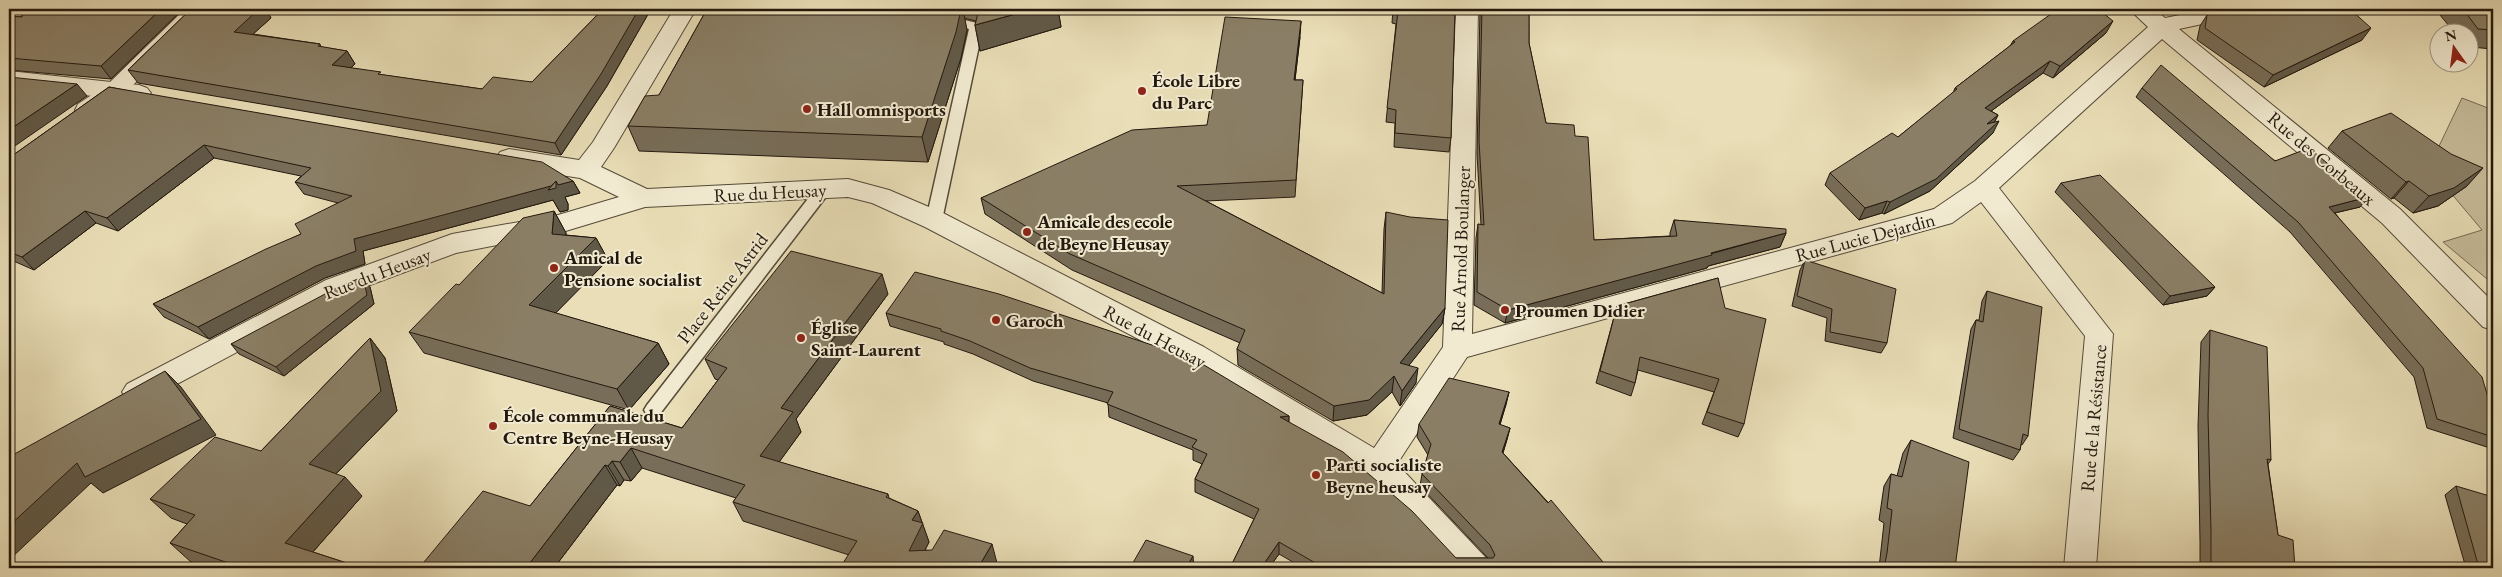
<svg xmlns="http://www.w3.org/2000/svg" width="2502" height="577" viewBox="0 0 2502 577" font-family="'EB Garamond',serif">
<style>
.green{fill:#c7bc9a;stroke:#756a54}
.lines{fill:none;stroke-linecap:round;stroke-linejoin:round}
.service-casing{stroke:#544a38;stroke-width:3}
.minor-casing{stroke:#544a38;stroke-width:2}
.tertiary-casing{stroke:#544a38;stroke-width:2}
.service{fill:#f1ead0;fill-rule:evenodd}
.minor{fill:#f1ead0;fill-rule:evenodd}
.tertiary{fill:#f1ead0;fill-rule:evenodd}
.wall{fill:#776d58;stroke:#23180e}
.shaded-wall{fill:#615947;stroke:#23180e}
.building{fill:#8a7f66;stroke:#23180e}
.poi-dot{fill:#8f2418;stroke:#f1ead0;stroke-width:2}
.labels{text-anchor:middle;stroke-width:4;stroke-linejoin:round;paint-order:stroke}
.poi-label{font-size:19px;font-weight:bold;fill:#23180e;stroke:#f1ead0;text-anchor:start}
.street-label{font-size:19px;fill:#23180e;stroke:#f1ead0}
</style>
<rect width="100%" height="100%" fill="#e9deb7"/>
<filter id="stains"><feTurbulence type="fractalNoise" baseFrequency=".004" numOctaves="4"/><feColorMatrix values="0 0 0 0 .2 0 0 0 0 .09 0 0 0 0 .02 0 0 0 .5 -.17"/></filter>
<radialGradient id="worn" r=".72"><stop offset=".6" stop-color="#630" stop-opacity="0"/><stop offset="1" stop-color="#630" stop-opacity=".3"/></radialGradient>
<polygon class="green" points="2462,98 2493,110 2493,284 2443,242 2482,230 2429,167"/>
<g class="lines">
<defs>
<g id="service">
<polygon points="927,9 939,9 940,14 981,24 983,27 942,220 939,224 929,224 926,220 969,29 928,19"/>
<polygon points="823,185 828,186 831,190 828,194 659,415 653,417 647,415 644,410 647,405 818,186"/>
</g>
<g id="minor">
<polygon points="674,9 696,9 614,148 601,167 647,189 848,179 889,190 943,213 1204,347 1374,448 1443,347 1456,9 1478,9 1472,334 1934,209 1975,181 2148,27 2129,9 2154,9 2165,18 2210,9 2252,9 2249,14 2179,29 2400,209 2493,302 2493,330 2483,327 2382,223 2162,39 1999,188 2113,334 2096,568 2064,568 2085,336 1981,202 1952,223 1467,357 1397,464 1486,558 1490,568 1453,568 1368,475 1184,363 925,227 872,203 848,197 645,207 559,233 456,253 346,294 147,400 137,404 127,400 122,392 127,384 326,280 452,234 558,215 619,197 580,178 509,167 500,164 496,158 500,152 509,149 579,160 593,142"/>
<polygon points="9,71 139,85 147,88 151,93 147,98 139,101 9,87"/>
</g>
<polygon id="tertiary" points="185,9 209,9 124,94 96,116 87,118 78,116 75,110 78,104 108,84"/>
</defs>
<use href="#service" class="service-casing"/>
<use href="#minor" class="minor-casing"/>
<use href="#tertiary" class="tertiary-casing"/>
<use href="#service" class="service"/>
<use href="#minor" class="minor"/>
<use href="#tertiary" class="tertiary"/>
</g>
<g class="wall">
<polygon points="23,9 183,9 111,79 9,70 9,16 22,17"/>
<polygon points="191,9 269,9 267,11 271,18 253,34 320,44 321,47 347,51 355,64 351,68 383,75 482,89 532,82 603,9 651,9 607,86 561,155 138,83 128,70"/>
<polygon points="707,9 1058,9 1061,27 980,51 975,25 976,21 964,18 967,30 961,58 928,162 639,151 628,126 659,95"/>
<polygon points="1393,9 1456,9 1455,9 1451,138 1449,152 1394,147 1395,123 1386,122 1396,24 1392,23"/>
<polygon points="1480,9 1529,9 1529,43 1546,123 1575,136 1594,240 1670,236 1670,233 1674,220 1786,233 1780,247 1708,266 1707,268 1505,323 1474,305 1476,238 1478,224 1481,225 1477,154"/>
<polygon points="2177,9 2202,9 2184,12"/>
<polygon points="2435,9 2493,9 2493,49 2470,47 2470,32 2454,32"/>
<polygon points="2207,15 2362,40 2264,87 2197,40 2200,26"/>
<polygon points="2106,33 2053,78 2043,73 1991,111 1998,115 1994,123 1993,133 1930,191 1884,214 1882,213 1859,220 1825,185 1830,173 1898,137 1953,93 1955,88 2010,46 2013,41"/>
<polygon points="1300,37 1295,80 1303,80 1295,197 1206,201 1382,293 1384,229 1386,212 1445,308 1442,324 1409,365 1416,383 1400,406 1392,392 1367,415 1333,421 1238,365 1237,349 1240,343 1072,270 985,214 981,198 1207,125"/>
<polygon points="109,87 573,181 580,193 565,197 568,204 568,210 560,212 553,200 363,251 365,264 325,278 209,339 164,317 153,304 301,234 338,203 304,194 295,182 301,176 214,158 118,231 96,223 34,270 9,259 9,158"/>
<polygon points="2142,88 2360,207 2335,213 2493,414 2493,446 2490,448 2427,428 2414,377 2290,232 2136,97"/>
<polygon points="2342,131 2467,186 2438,206 2413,213 2394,198 2391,199 2328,148"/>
<polygon points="2061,183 2215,287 2207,296 2163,305 2055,192"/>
<polygon points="554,211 566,233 566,235 596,238 608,260 555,313 658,343 669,364 629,410 424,353 409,332 459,285"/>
<polygon points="1805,260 1887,343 1881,353 1825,341 1827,318 1792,306 1800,270"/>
<polygon points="1718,278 1744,424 1738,437 1702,424 1714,392 1638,370 1635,383 1631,396 1596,383 1617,306"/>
<polygon points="370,287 374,304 284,376 239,354 231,344"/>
<polygon points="1987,291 2028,436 2022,445 2021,444 2020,450 2013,460 1953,438 1971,329 1976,320 1979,320 1982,301"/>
<polygon points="888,294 796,419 801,432 779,462 888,494 889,498 918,511 929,542 925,550 997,563 994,568 840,568 849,555 743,521 733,502 736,498 642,468 631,481 624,480 620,486 617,485 554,568 419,568 530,506 610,406 682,428 718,380 715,379 705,359"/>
<polygon points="886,313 1289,416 1289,422 1456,558 1488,558 1420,486 1422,474 1428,455 1417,437 1419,424 1509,392 1500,425 1510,428 1503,453 1608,568 1303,568 1279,554 1269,568 1230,568 1254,519 1195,492 1195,479 1202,464 1193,460 1193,450 1109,417 1108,403 1033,381 973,354 944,344 944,342 890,326"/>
<polygon points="2210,330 2271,460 2268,464 2278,535 2295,568 2200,568 2200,542 2198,426 2201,342"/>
<polygon points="370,338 385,358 397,411 336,474 362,496 313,552 362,568 209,568 191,562 170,543 187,524 171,518 150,499 261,451"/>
<polygon points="1911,440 1955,568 1879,568 1884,523 1879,520 1884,486 1891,474 1897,476 1903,453"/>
<polygon points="2456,486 2493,568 2466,568 2445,495"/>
</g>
<g class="shaded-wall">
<polygon points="161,9 183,9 111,79 101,66"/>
<polygon points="255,9 269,9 267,11 271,18 242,44 234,32"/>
<polygon points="639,9 651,9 607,86 561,155 555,143"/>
<polygon points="961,9 963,9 967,30 961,58 928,162 922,137"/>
<polygon points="1034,9 1058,9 1061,27 980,51 975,25"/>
<polygon points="2186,9 2202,9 2184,12"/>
<polygon points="1301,21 1300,37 1293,96 1294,80"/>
<polygon points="2113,21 2106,33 2053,78 2060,66"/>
<polygon points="2371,28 2362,40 2264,87 2273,75"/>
<polygon points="347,51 355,64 340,77 332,65"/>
<polygon points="2050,61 2043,73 1979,120 1985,108"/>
<polygon points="77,84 87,96 9,150 9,130"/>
<polygon points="1998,115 1992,127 1987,124"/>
<polygon points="1999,121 1993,133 1930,191 1884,214 1890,202"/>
<polygon points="204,145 214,158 118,231 107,218"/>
<polygon points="2483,168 2467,186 2438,206 2413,213 2429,196"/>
<polygon points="556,181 573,181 580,193 565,197 568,204 568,210 560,212 553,200 363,251 365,264 325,278 209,339 198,327 354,239"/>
<polygon points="2409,181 2394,198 2391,199 2406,182"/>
<polygon points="2368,197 2360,207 2321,216 2329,207"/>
<polygon points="1887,201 1882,213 1859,220 1865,208"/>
<polygon points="85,211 96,223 34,270 22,257"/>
<polygon points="554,211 566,233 564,256 552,234"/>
<polygon points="1786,233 1780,247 1708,266 1707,268 1505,323 1508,310"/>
<polygon points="596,238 608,260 542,327 529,305"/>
<polygon points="882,274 888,294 796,419 801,432 769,476 760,456 781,408"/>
<polygon points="363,277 370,287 374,304 284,376 276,367"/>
<polygon points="2215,287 2207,296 2163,305 2170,296"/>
<polygon points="1445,308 1442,324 1398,379 1400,363"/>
<polygon points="370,338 385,358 397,411 326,484 309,464"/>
<polygon points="658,343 669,364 629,410 617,389"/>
<polygon points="1418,368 1416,383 1400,406 1402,391"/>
<polygon points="165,371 181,387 216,435 103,493 91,483 9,560 9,526"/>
<polygon points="1394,376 1392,392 1367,415 1333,421 1334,406"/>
<polygon points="1509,392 1506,405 1496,437 1499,424"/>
<polygon points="1289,416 1288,429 1280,417"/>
<polygon points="1510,428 1507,440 1499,465 1502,452"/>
<polygon points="631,448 642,468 631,481 620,462"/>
<polygon points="612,461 624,480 620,486 608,466"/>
<polygon points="605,465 617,485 554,568 526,568"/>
<polygon points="345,477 362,496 304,562 285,543"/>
<polygon points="918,511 929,542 916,568 909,551 912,520"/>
<polygon points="1279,542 1279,554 1269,568 1261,568"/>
<polygon points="992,544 997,563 994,568 978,568"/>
<polygon points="1193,556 1194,568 1186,568"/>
</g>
<g class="building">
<polygon points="23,9 161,9 101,66 9,58 9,16 22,17"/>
<polygon points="191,9 259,9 234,32 320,44 318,46 347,51 332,65 381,72 378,74 482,89 493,77 532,82 603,9 639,9 601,74 555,143 128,70"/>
<polygon points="707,9 961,9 956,32 922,137 628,126 645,96 659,95"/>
<polygon points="979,9 1034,9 975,25"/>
<polygon points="1393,9 1455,9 1451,138 1395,133 1396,110 1387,108 1398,11 1393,10"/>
<polygon points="1482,9 1529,9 1529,43 1546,123 1574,125 1575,136 1588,137 1594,240 1677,236 1674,220 1786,229 1786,233 1711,253 1712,255 1508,310 1477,292 1478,224 1484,225 1479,141"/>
<polygon points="2058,9 2098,9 2113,21 2060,66 2050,61 1985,108 1998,115 1987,124 1999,121 1936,179 1890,202 1887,201 1865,208 1830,173 1892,133 1898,137 1957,89 1955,88 2015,42 2013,41"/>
<polygon points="2235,9 2350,9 2371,28 2273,75 2205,28 2207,15"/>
<polygon points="2463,9 2493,9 2493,30 2478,29"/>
<polygon points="1225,17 1301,21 1294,80 1303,80 1296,180 1177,186 1384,294 1386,212 1410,217 1448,220 1445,308 1400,363 1418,368 1402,391 1394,376 1369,400 1334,406 1237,349 1245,330 1070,254 981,198 1132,130 1207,125"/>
<polygon points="2161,65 2275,161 2309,148 2368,197 2329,207 2482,377 2493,414 2493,437 2437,419 2423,368 2298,222 2142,88"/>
<polygon points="9,77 77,84 9,130"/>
<polygon points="109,87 542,162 573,181 558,185 556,181 551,186 354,239 356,251 316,266 198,327 153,304 266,249 301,234 295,224 352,196 295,182 311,168 204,145 107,218 85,211 22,257 9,252 9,158"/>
<polygon points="2391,113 2451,154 2483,168 2454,188 2429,196 2409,181 2406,182 2342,131"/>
<polygon points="2100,175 2215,287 2170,296 2061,183"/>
<polygon points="556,181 556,188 548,190"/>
<polygon points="554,211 552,234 596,238 529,305 658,343 617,389 409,332 456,284 459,285 523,218"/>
<polygon points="791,251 882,274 781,408 793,412 760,456 888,494 886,497 918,511 912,520 923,523 909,551 932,550 944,530 992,544 978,568 840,568 857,541 733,502 745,485 631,448 620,462 612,461 608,466 605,465 526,568 419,568 483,491 530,506 610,406 682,428 727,368 705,359"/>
<polygon points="1805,260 1896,289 1887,343 1830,332 1832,309 1797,296"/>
<polygon points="915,272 999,294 1194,359 1289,416 1280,417 1343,452 1412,511 1456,558 1493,558 1495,555 1490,545 1422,474 1431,444 1419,424 1449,378 1509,392 1499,424 1510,428 1502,452 1548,503 1551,500 1608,568 1324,568 1279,542 1261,568 1230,568 1259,509 1195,479 1207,454 1192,447 1197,440 1107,404 1113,392 1030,368 970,341 941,331 941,329 886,313"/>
<polygon points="363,277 367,295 276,367 231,344 340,286"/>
<polygon points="1718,278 1725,308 1766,319 1744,424 1707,412 1719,379 1640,357 1635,383 1600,371 1617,306"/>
<polygon points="1987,291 2042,307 2028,436 2023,434 2020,450 1959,429 1976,320 1983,322"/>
<polygon points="2210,330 2267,347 2271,460 2267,459 2278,535 2293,540 2295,568 2211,568 2211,531 2208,415"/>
<polygon points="370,338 381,391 309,464 345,477 285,543 362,568 243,568 170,543 195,515 150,499 215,437 261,451"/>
<polygon points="165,371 201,419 85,477 77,463 9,526 9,457"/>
<polygon points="1911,440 1969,462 1955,568 1884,568 1887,553 1892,510 1887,508 1891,474 1902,477"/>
<polygon points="2456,486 2493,497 2493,568 2479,568"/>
<polygon points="1146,540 1193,556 1186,568 1130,568"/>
</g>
<g class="poi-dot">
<circle cx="1142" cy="91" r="5"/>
<circle cx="807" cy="109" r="5"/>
<circle cx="1027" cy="232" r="5"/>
<circle cx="554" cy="268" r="5"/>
<circle cx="1505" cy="310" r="5"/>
<circle cx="996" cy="320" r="5"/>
<circle cx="801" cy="338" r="5"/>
<circle cx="493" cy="426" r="5"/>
<circle cx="1316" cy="475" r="5"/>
</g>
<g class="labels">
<g class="poi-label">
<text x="1152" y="87">École Libre<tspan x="1152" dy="22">du Parc</tspan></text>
<text x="817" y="116">Hall omnisports</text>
<text x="1037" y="228">Amicale des ecole<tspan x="1037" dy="22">de Beyne Heusay</tspan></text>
<text x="564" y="264">Amical de<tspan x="564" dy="22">Pensione socialist</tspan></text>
<text x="1515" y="317">Proumen Didier</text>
<text x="1006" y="327">Garoch</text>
<text x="811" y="334">Église<tspan x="811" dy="22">Saint-Laurent</tspan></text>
<text x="503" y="422">École communale du<tspan x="503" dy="22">Centre Beyne-Heusay</tspan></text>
<text x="1326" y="471">Parti socialiste<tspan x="1326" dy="22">Beyne heusay</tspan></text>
</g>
<g class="street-label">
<text transform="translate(2322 158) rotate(40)" y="7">Rue des Corbeaux</text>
<text transform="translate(770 192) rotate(-3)" y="7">Rue du Heusay</text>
<text transform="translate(1865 237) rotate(-15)" y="7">Rue Lucie Dejardin</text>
<text transform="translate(1460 249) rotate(-88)" y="7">Rue Arnold Boulanger</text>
<text transform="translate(377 273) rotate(-21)" y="7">Rue du Heusay</text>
<text transform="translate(722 288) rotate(-52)" y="7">Place Reine Astrid</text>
<text transform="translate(1155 336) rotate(28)" y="7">Rue du Heusay</text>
<text transform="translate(2093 418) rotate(-85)" y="7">Rue de la Résistance</text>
</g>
</g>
<rect width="2502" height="577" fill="none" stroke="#e9deb7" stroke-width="30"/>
<rect x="10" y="10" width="2482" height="557" fill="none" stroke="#23180e" stroke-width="2.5"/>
<rect x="15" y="15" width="2472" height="547" fill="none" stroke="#23180e"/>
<g transform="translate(2454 48) rotate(346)"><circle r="24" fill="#f1ead0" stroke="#9f9682"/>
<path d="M0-4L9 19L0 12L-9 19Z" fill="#8f2418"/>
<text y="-8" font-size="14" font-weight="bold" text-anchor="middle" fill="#23180e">N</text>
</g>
<rect width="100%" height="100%" filter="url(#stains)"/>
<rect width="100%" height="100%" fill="url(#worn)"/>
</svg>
